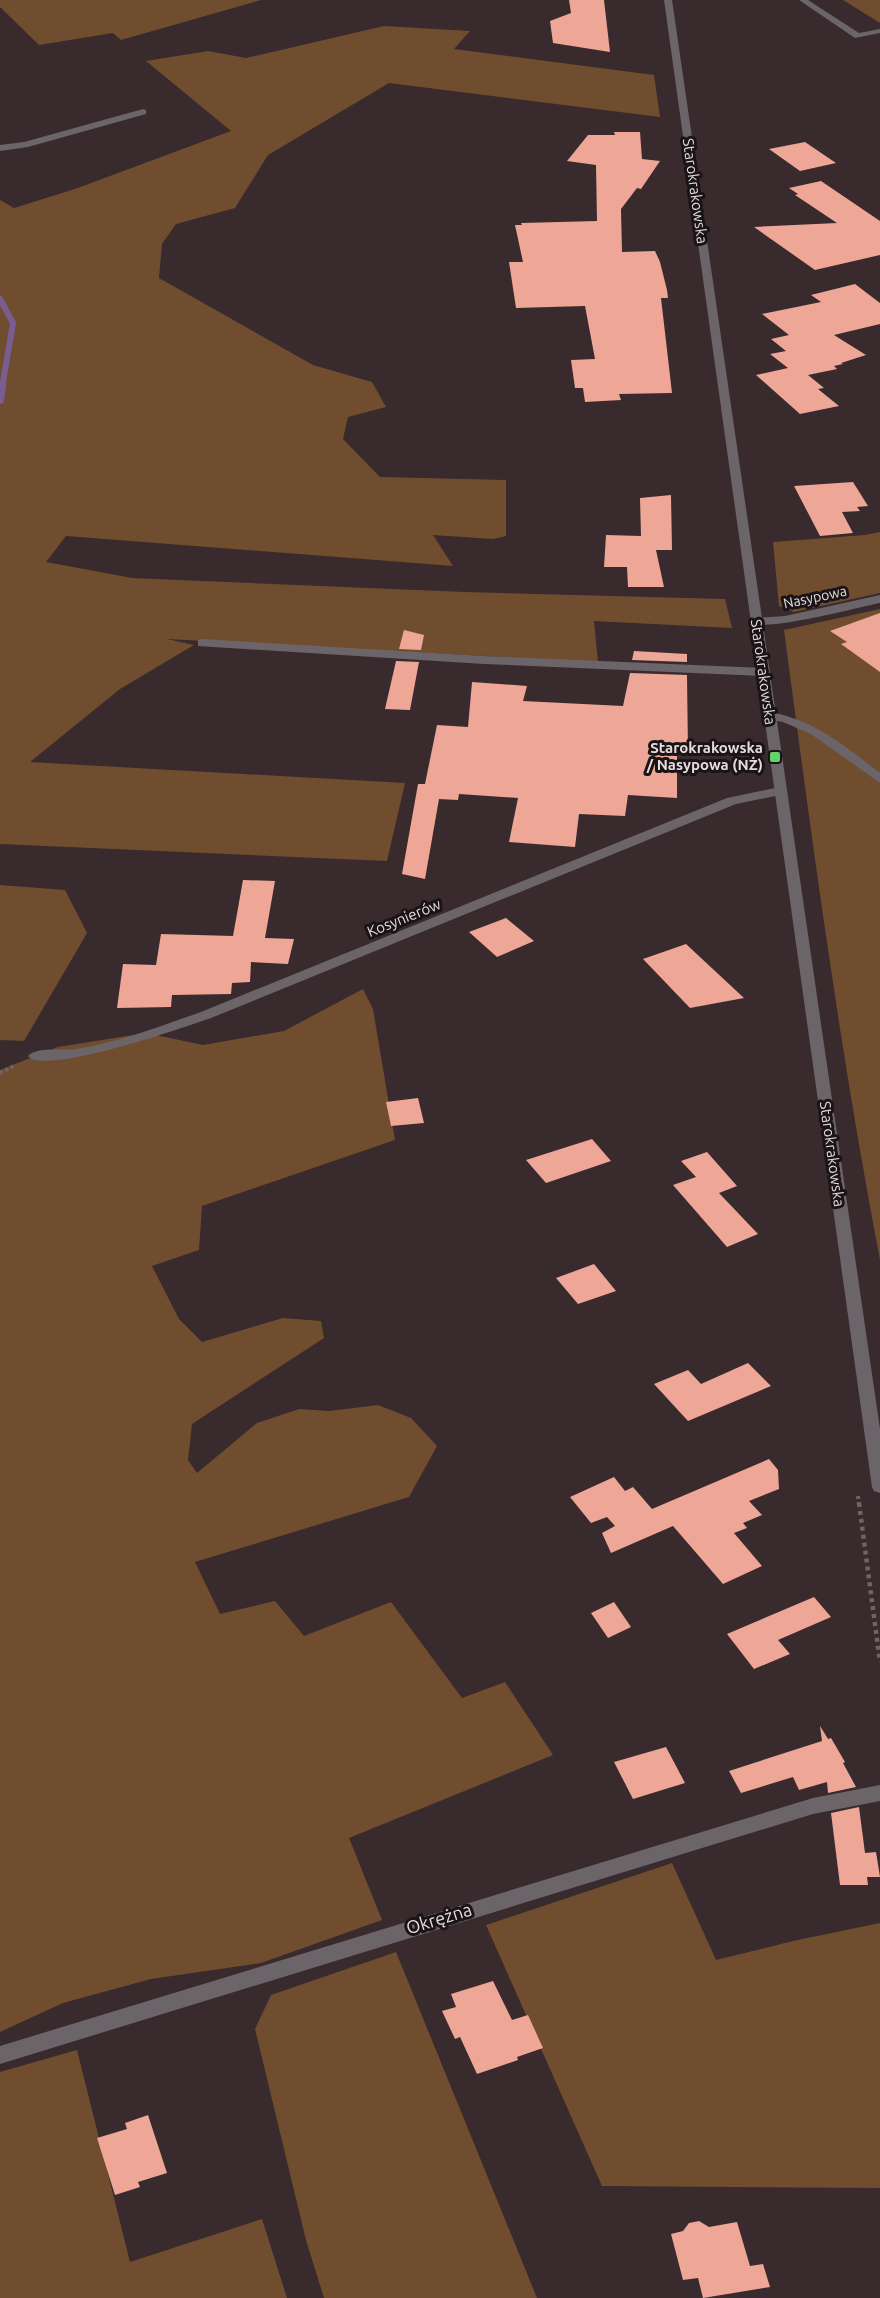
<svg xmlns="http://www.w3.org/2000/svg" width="880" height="2298" viewBox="0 0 880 2298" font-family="Ubuntu,sans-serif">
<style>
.green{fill:#704d2f}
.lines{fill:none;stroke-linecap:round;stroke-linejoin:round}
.stream-far1{stroke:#795c92;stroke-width:6}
.stream{stroke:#795c92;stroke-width:8}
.building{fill:#eea696}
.path-far1{stroke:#706466;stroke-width:4;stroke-dasharray:3 3;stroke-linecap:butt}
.path{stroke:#706466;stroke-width:4.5;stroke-dasharray:4 4;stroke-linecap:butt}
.service{fill:#6b6569;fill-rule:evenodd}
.minor{fill:#6b6569;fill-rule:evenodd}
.tertiary{fill:#6b6569;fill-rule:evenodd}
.poi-dot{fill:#63d469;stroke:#1b1416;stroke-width:2}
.labels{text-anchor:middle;stroke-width:6;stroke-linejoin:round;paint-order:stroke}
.far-street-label{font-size:14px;fill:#e5dbdd;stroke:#1b1416}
.street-label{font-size:15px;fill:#e5dbdd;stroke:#1b1416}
.poi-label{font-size:15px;font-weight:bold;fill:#e5dbdd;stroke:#1b1416;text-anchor:end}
.near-street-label{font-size:18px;fill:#e5dbdd;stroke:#1b1416}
</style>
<rect width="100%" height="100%" fill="#382a2d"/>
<g class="green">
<polygon points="0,0 261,0 121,40 113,33 39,45 0,7"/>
<polygon points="843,0 880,0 880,23"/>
<polygon points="384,26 470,31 454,49 654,75 660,117 389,83 268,155 235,208 176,224 162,244 159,278 313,365 372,382 386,407 348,417 343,439 380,477 506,480 506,536 493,539 433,535 453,566 66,536 46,562 132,578 465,592 725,599 732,628 594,621 598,662 167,639 194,645 120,689 30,762 405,783 387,861 0,844 0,200 14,208 75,189 231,131 146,61 208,51 246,58"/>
<polygon points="880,532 880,593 794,612 779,606 773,542 865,535"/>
<path d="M 880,609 L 880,1260 C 840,1052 812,841 784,630 Z"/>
<polygon points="0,885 65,890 87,933 24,1041 0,1040"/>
<polygon points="363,989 373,1009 395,1140 202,1206 199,1250 152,1266 179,1319 202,1342 283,1318 321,1321 324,1338 192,1424 188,1460 197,1473 257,1423 299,1409 329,1411 378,1405 411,1418 437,1446 409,1497 195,1562 220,1614 275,1601 304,1636 391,1602 462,1698 505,1682 553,1755 349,1838 382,1920 261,1963 151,1979 63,2003 0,2032 0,1070 58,1047 146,1033 203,1045 284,1031"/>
<polygon points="672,1863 716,1960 793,1941 880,1923 880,2188 602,2186 486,1925"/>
<polygon points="396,1952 537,2298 324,2298 306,2240 255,2029 271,1995"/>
<polygon points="77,2050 130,2262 262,2219 287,2298 0,2298 0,2072"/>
</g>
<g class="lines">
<polyline class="stream-far1" points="0,299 13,323 2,388"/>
<polyline class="stream" points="0,400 2,386"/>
</g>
<g class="building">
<polygon points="569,0 604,0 610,52 553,43 550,21 571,13"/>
<polygon points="614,132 640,132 642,159 660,161 641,189 637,188 621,209 622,252 655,251 660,262 667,290 668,298 661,298 672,393 619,394 621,400 585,402 583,388 575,388 571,360 595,359 585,306 516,308 509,262 523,262 515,225 522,225 521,223 597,221 596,165 567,161 588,135 615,135"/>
<polygon points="805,142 836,163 800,171 769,149"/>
<polygon points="821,181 880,221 880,255 815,270 754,227 837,223 795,195 798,194 789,188"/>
<polygon points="855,284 880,303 880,324 834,335 866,355 841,363 843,364 834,366 837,369 808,375 824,388 818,389 839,406 800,414 756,375 788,368 770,354 786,351 771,339 789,335 762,314 821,302 811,295"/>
<polygon points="853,482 868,506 857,507 860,511 842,512 853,533 820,536 794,486"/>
<polygon points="671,495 672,550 656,550 664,587 628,587 627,567 604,567 606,535 641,536 640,498"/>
<polygon points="880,613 880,672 841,644 847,642 830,631"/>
<polygon points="404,630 424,635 421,650 399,649"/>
<polygon points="634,651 687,654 687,662 632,660"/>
<polygon points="396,661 419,662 410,710 385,709"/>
<polygon points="630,673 687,675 688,753 677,752 677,798 628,795 625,816 579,814 575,847 509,842 518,798 459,794 458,800 439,799 425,879 402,874 418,784 425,784 437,725 468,727 472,682 527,686 523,701 623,706"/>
<polygon points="243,880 275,881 265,938 294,939 288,964 251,962 250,982 232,983 231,994 172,995 171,1007 117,1008 123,964 156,965 161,934 233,936"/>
<polygon points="506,918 534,941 497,957 469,932"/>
<polygon points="686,944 744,998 690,1008 643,959"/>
<polygon points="418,1098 424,1123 391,1126 386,1102"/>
<polygon points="592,1139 611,1161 546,1183 526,1160"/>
<polygon points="707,1152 737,1186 719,1193 758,1234 727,1247 673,1185 696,1177 681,1161"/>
<polygon points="594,1264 616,1291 578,1304 556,1278"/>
<polygon points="748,1363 771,1386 688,1421 654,1384 688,1370 701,1384"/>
<polygon points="769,1459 778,1470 779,1489 749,1501 762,1515 743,1523 747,1528 734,1533 762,1566 723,1584 673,1526 611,1553 602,1533 615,1526 607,1517 591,1523 570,1497 614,1477 625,1491 633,1487 652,1509"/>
<polygon points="814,1597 831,1617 778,1640 790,1654 754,1669 727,1634"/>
<polygon points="614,1602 631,1627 608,1638 591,1613"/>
<polygon points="820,1726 828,1739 831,1738 845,1762 843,1763 856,1787 828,1793 827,1782 799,1790 793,1777 741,1793 729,1771 822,1741"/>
<polygon points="666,1747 685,1783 633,1799 614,1762"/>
<polygon points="859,1807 865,1853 876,1852 880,1877 867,1877 868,1885 840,1885 831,1813"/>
<polygon points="493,1981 512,2020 528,2015 543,2048 517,2057 518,2060 477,2074 460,2037 455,2039 442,2011 456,2007 451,1994"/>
<polygon points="148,2115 167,2173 138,2182 140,2187 115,2195 97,2138 127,2129 125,2123"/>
<polygon points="699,2221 709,2227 737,2222 750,2266 763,2264 770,2287 703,2298 698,2278 683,2280 671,2234 683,2231 689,2223"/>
</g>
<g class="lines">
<g class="path-far1">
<polyline points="0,1073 16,1065"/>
<polyline points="858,1496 859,1505"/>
</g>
<polyline class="path" points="859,1503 880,1662"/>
<polygon class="service" points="799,0 808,0 859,33 880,29 880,33 855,38"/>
<g class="minor">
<polygon points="143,109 146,110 146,114 28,147 0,151 0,145 24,142"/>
<path d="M 880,595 L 880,603 C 859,607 763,633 750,622 L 756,618 L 785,616 Z"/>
<polygon points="202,639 484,656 763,668 769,672 763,676 484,664 198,646 198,640"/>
<path d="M 770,712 C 814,720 845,746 880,773 L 880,783 L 811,734 L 783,722 L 766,719 L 764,716 Z"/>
<path d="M 780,787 L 785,788 L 786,791 L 785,794 L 736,804 L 211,1018 C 185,1027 45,1076 28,1056 C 37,1046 64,1051 77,1049 C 119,1042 161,1026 201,1012 L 727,798 Z"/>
<polygon points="880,1785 880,1801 813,1814 0,2064 0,2046 813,1798"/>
</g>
<polygon class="tertiary" points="664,0 672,0 880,1429 880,1493 874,1491 872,1487"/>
</g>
<rect class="poi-dot" x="769" y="751" width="12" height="12" rx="3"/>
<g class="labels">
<g class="far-street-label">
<text transform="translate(815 597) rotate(-12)" y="5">Nasypowa</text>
</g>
<g class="street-label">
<text transform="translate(695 191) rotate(82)" y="5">Starokrakowska</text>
<text transform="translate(763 672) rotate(82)" y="5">Starokrakowska</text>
<text transform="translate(404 918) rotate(-22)" y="5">Kosynierów</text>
<text transform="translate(832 1154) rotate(82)" y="5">Starokrakowska</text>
</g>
<g class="poi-label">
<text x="763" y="753">Starokrakowska<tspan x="763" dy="17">/ Nasypowa (NŻ)</tspan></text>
</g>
<g class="near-street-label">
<text transform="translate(439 1919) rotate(-17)" y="6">Okrężna</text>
</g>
</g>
</svg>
